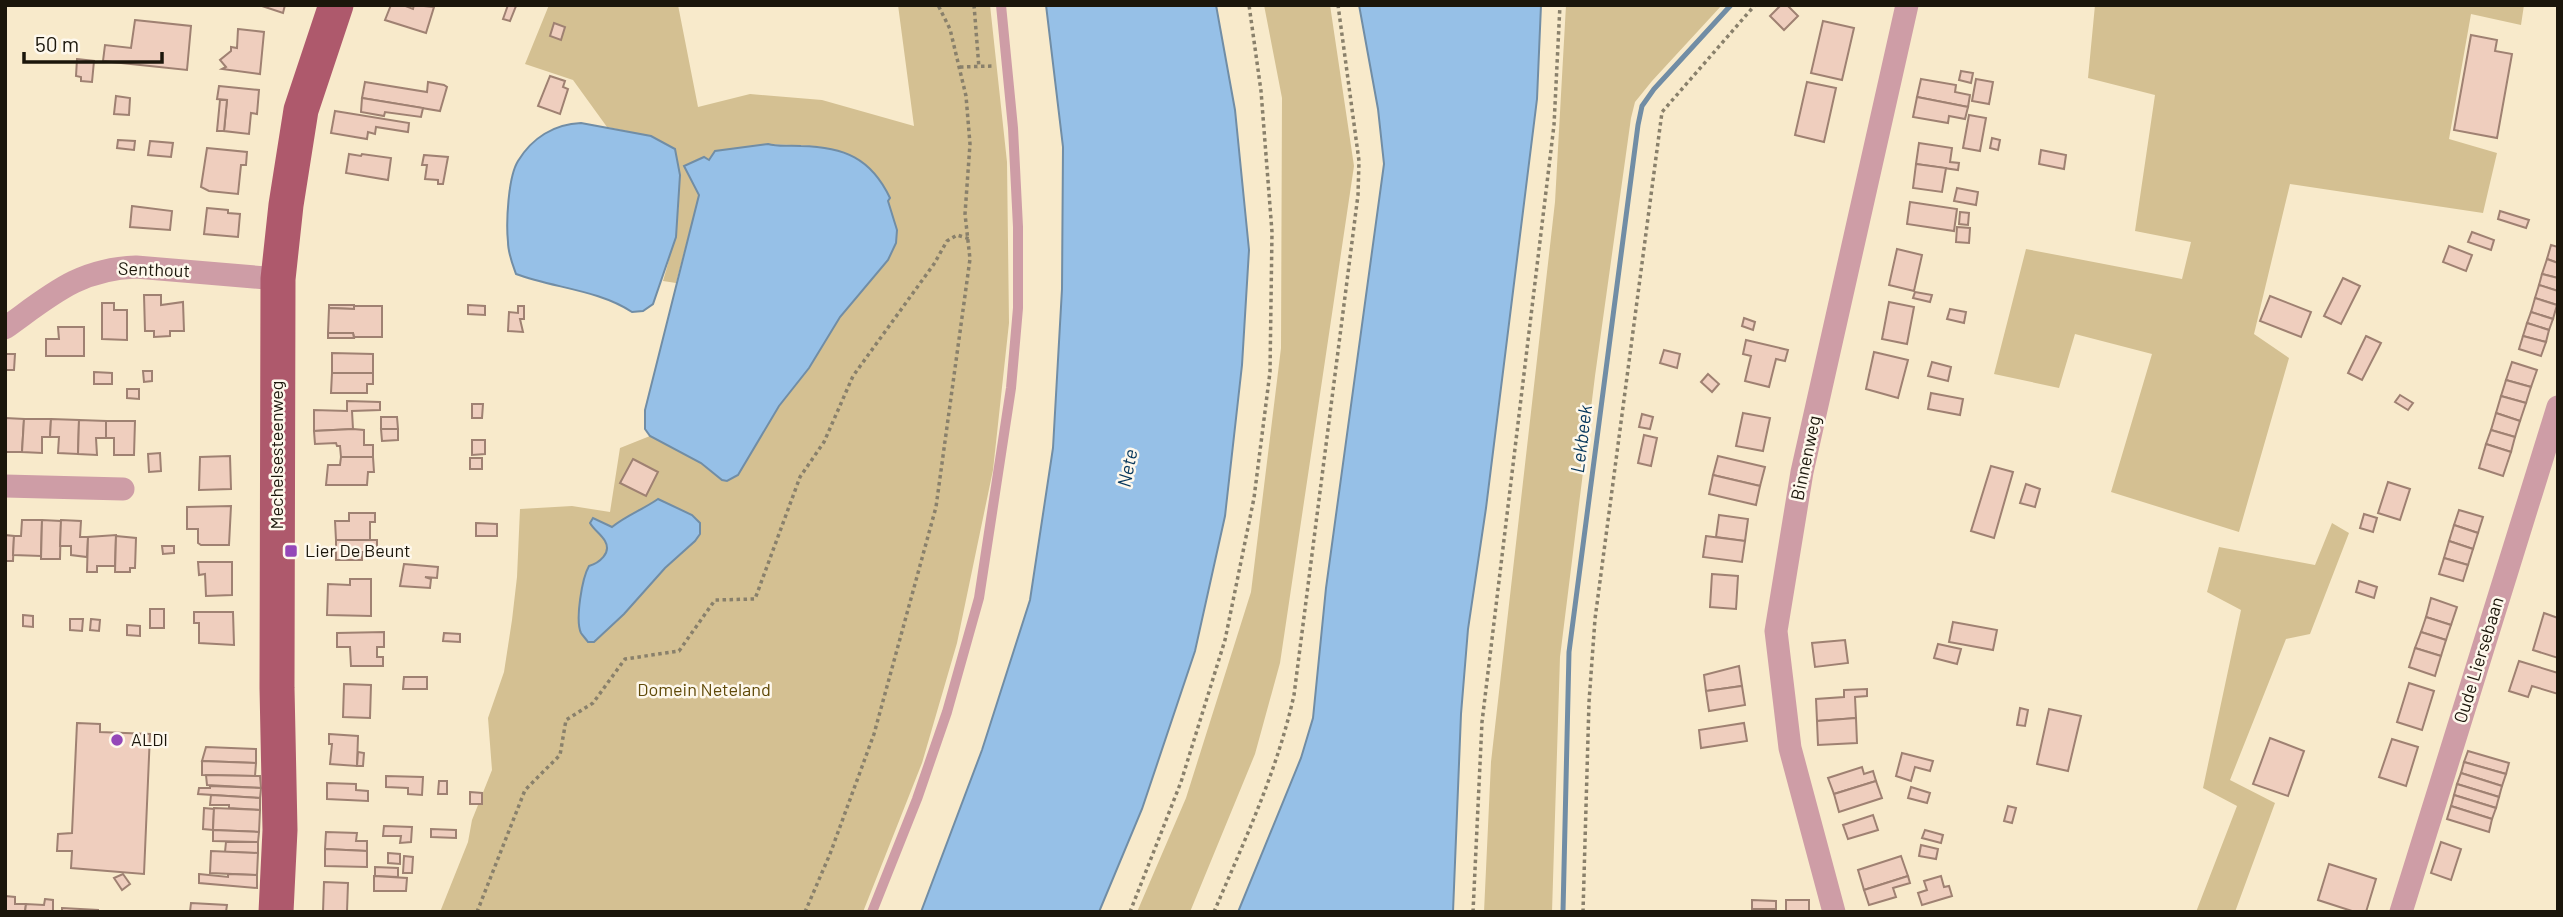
<svg xmlns="http://www.w3.org/2000/svg" width="2563" height="917" viewBox="0 0 2563 917" font-family="Barlow,sans-serif">
<style>
.green{fill:#d4c092}
.water{fill:#96c0e7;stroke:#718da5;stroke-width:2}
.lines{fill:none;stroke-linecap:round;stroke-linejoin:round}
.stream{stroke:#718da5;stroke-width:5}
.building{fill:#efcebe;stroke:#9f8172;stroke-width:2}
.path{stroke:#89806b;stroke-width:3.5;stroke-dasharray:3.5 3.5;stroke-linecap:butt}
.lane{stroke:#ce9da6;stroke-width:10}
.street{stroke:#ce9da6;stroke-width:23}
.primary{stroke:#ae596c;stroke-width:35}
.poi-dot{fill:#9447b8;stroke:#fef8ec;stroke-width:2.5}
.labels{text-anchor:middle;stroke-width:5;stroke-linejoin:round;paint-order:stroke}
.street-label{font-size:18px;fill:#1b160b;stroke:#fef8ec}
.poi-label{font-size:18px;fill:#1b160b;stroke:#fef8ec;text-anchor:start}
.park-label{font-size:18px;fill:#604a09;stroke:#fef8ec}
.water-label{font-size:19px;font-style:italic;fill:#05365b;stroke:#fef8ec}
</style>
<rect width="100%" height="100%" fill="#f8eacb"/>
<g class="green">
<path d="M 549,5 L 678,5 L 698,107 L 750,94 L 822,100 L 914,126 L 898,5 L 990,5 L 1007,162 L 1009,323 L 993,470 L 957,643 L 922,763 L 863,912 L 440,912 L 468,842 L 472,820 L 492,770 L 488,718 L 504,672 L 512,620 L 517,577 L 520,509 L 572,506 L 610,512 L 620,448 L 650,436 L 701,463 L 722,480 L 738,475 L 779,406 L 809,368 L 840,317 L 888,260 L 897,230 L 888,201 L 839,151 L 816,146 L 768,144 L 715,151 L 699,195 L 676,283 L 663,281 C 677,234 684,198 675,149 L 651,136 L 607,127 L 573,80 L 525,64 Z"/>
<polygon points="1264,5 1330,5 1354,166 1280,663 1255,754 1190,912 1137,912 1186,798 1251,592 1281,348 1282,98"/>
<polygon points="1566,5 1722,5 1652,81 1635,102 1631,118 1595,376 1560,657 1552,912 1484,912 1491,762 1555,202"/>
<polygon points="2095,5 2524,5 2521,25 2471,14 2449,139 2497,153 2483,213 2290,184 2254,334 2289,358 2239,532 2111,492 2152,354 2075,334 2059,388 1994,374 2026,249 2182,279 2191,242 2135,231 2155,95 2088,78"/>
<polygon points="2332,523 2349,533 2310,634 2286,639 2230,780 2275,803 2235,912 2196,912 2237,806 2203,788 2241,610 2207,592 2219,547 2315,565"/>
</g>
<g class="water">
<polygon points="1046,5 1216,5 1235,110 1249,250 1242,365 1225,516 1195,651 1142,809 1099,912 921,912 982,750 1030,600 1053,448 1062,289 1063,147"/>
<polygon points="1359,5 1541,5 1537,99 1486,508 1468,629 1461,714 1453,912 1238,912 1301,758 1313,718 1326,588 1384,164 1378,109"/>
<path d="M 581,123 L 651,136 L 675,149 L 680,175 L 676,237 L 653,304 L 643,311 L 632,312 C 599,290 554,288 516,274 C 512,263 508,253 508,242 C 506,223 508,177 518,161 C 532,138 554,124 581,123 Z"/>
<path d="M 768,144 C 778,147 790,145 801,146 C 844,147 871,158 890,198 L 888,201 L 897,230 L 896,243 L 888,260 L 840,317 L 809,368 L 779,406 L 738,475 L 727,481 L 722,480 L 701,463 L 650,436 L 645,429 L 645,410 L 699,195 L 684,166 L 704,157 L 709,160 L 715,151 Z"/>
<path d="M 658,499 L 692,515 L 700,523 L 700,534 L 695,541 L 665,568 L 624,614 L 594,642 L 588,642 C 586,639 583,636 581,633 C 575,620 582,578 589,566 C 599,563 612,553 605,541 C 601,534 594,530 590,523 L 593,518 L 612,527 C 627,515 642,510 658,499 Z"/>
</g>
<g class="lines">
<polyline class="stream" points="1563,912 1569,652 1638,125 1642,106 1654,89 1731,5"/>
</g>
<g class="building">
<polygon points="259,5 285,5 283,13"/>
<polygon points="391,5 403,5 413,9 414,5 434,7 426,33 385,20"/>
<polygon points="508,5 516,6 510,21 503,19"/>
<polygon points="1781,5 1787,5 1798,16 1784,30 1770,16"/>
<polygon points="135,20 191,26 187,70 103,61 105,45 131,48"/>
<polygon points="1823,21 1854,28 1842,80 1811,73"/>
<polygon points="554,23 565,27 561,40 550,36"/>
<polygon points="238,29 264,32 260,74 222,69 226,67 220,60 231,51 231,47 237,48"/>
<polygon points="2471,35 2497,40 2495,51 2512,54 2497,138 2454,130"/>
<polygon points="77,59 94,61 92,82 81,81 81,77 76,76"/>
<polygon points="1961,71 1973,73 1971,83 1959,80"/>
<polygon points="550,76 565,81 563,87 568,89 560,114 538,106"/>
<polygon points="1921,79 1956,85 1955,92 1970,95 1968,107 1917,97"/>
<polygon points="1976,79 1993,82 1989,104 1972,101"/>
<polygon points="365,82 427,92 428,82 444,85 447,87 440,111 362,98"/>
<polygon points="1807,82 1836,88 1824,142 1795,135"/>
<polygon points="219,86 259,90 257,114 251,113 249,134 224,131 227,100 217,99"/>
<polygon points="116,96 130,98 129,115 114,114"/>
<polygon points="1917,97 1968,107 1965,119 1949,116 1948,123 1913,117"/>
<polygon points="362,98 423,108 421,117 385,112 384,116 361,112"/>
<polygon points="220,100 227,100 224,131 217,131"/>
<polygon points="335,111 409,123 408,132 376,127 375,134 368,132 367,139 331,133"/>
<polygon points="1969,115 1986,118 1980,151 1963,148"/>
<polygon points="1992,138 2000,140 1998,150 1990,148"/>
<polygon points="118,140 135,141 134,150 117,148"/>
<polygon points="150,141 173,143 171,157 148,155"/>
<polygon points="1919,143 1952,148 1950,162 1959,163 1958,170 1916,164"/>
<polygon points="207,148 247,152 246,165 241,165 238,194 209,191 201,187"/>
<polygon points="2041,150 2066,155 2064,169 2039,164"/>
<polygon points="349,154 361,156 362,154 391,158 388,180 346,173"/>
<polygon points="424,155 448,157 443,184 438,184 438,180 425,179 427,165 422,165"/>
<polygon points="1916,164 1946,168 1942,192 1913,188"/>
<polygon points="1957,188 1978,192 1976,205 1954,201"/>
<polygon points="1910,202 1957,209 1954,231 1907,224"/>
<polygon points="132,206 172,211 170,230 130,227"/>
<polygon points="207,208 228,210 228,213 240,214 238,237 204,234"/>
<polygon points="2500,211 2529,220 2526,228 2498,219"/>
<polygon points="1960,212 1969,213 1968,225 1959,224"/>
<polygon points="1957,227 1970,228 1969,243 1956,242"/>
<polygon points="2472,232 2494,240 2491,250 2468,242"/>
<polygon points="2551,245 2558,247 2558,263 2547,259"/>
<polygon points="2449,246 2472,255 2466,271 2443,262"/>
<polygon points="1897,249 1922,255 1914,291 1889,285"/>
<polygon points="2547,259 2558,263 2558,278 2542,274"/>
<polygon points="2542,274 2558,278 2558,291 2539,285"/>
<polygon points="2343,278 2360,286 2341,324 2324,316"/>
<polygon points="2539,285 2558,291 2557,305 2535,298"/>
<polygon points="1915,292 1932,295 1930,302 1913,298"/>
<polygon points="144,295 161,295 161,305 183,302 184,331 170,331 170,336 154,337 154,331 145,331"/>
<polygon points="2270,296 2311,312 2301,337 2260,321"/>
<polygon points="2535,298 2557,305 2553,319 2531,312"/>
<polygon points="1889,302 1914,307 1907,344 1882,339"/>
<polygon points="102,303 114,303 114,310 127,310 127,340 102,339"/>
<polygon points="329,305 354,305 354,309 329,308"/>
<polygon points="468,305 485,306 485,315 468,314"/>
<polygon points="354,306 382,306 382,337 354,337 353,333 328,333 329,308 354,309"/>
<polygon points="518,306 524,306 524,319 520,319 523,332 508,331 509,312 518,313"/>
<polygon points="1950,309 1966,312 1964,323 1947,319"/>
<polygon points="2531,312 2553,319 2549,330 2527,323"/>
<polygon points="1744,318 1755,322 1753,330 1742,326"/>
<polygon points="2527,323 2549,330 2546,342 2523,336"/>
<polygon points="58,327 84,327 84,356 46,356 46,339 59,339"/>
<polygon points="328,333 353,333 354,338 328,338"/>
<polygon points="2366,336 2381,343 2362,380 2348,373"/>
<polygon points="2523,336 2546,342 2541,356 2519,349"/>
<polygon points="1746,340 1788,350 1785,361 1776,359 1769,387 1745,381 1751,356 1743,354"/>
<polygon points="1664,350 1680,354 1677,368 1660,363"/>
<polygon points="1874,352 1908,360 1898,398 1866,389"/>
<polygon points="332,353 373,354 373,373 332,373"/>
<polygon points="5,354 15,354 14,370 5,370"/>
<polygon points="1932,362 1951,367 1948,381 1928,376"/>
<polygon points="2512,362 2537,370 2531,387 2506,380"/>
<polygon points="143,371 152,371 152,381 144,382"/>
<polygon points="94,372 112,373 112,384 94,384"/>
<polygon points="332,373 373,373 373,384 367,384 367,393 331,393"/>
<polygon points="1708,374 1719,384 1712,392 1701,382"/>
<polygon points="2506,380 2531,387 2526,403 2501,396"/>
<polygon points="127,389 139,389 139,399 127,398"/>
<polygon points="1931,393 1963,399 1960,415 1928,409"/>
<polygon points="2400,395 2413,403 2408,410 2395,402"/>
<polygon points="2501,396 2526,403 2520,421 2496,413"/>
<polygon points="347,401 380,402 380,410 352,411 353,429 314,431 314,410 347,411"/>
<polygon points="472,404 483,404 482,418 472,418"/>
<polygon points="1743,413 1770,418 1763,451 1736,446"/>
<polygon points="2496,413 2520,421 2515,437 2491,430"/>
<polygon points="1642,414 1653,417 1650,429 1639,427"/>
<polygon points="381,417 397,417 398,429 381,429"/>
<polygon points="5,418 24,419 22,452 5,452"/>
<polygon points="24,419 51,419 50,437 42,437 42,453 22,452"/>
<polygon points="51,419 79,420 78,454 58,453 59,437 50,437"/>
<polygon points="79,420 106,421 106,438 96,438 97,455 78,454"/>
<polygon points="106,421 135,421 134,455 114,455 114,438 106,438"/>
<polygon points="353,429 364,430 364,445 373,445 373,457 341,457 340,446 337,446 336,443 315,444 314,431"/>
<polygon points="381,429 398,429 398,440 382,441"/>
<polygon points="2491,430 2515,437 2511,452 2486,444"/>
<polygon points="1644,435 1657,438 1651,466 1638,463"/>
<polygon points="472,440 485,440 485,454 472,455"/>
<polygon points="2486,444 2511,452 2503,476 2479,468"/>
<polygon points="160,453 161,471 149,472 148,454"/>
<polygon points="230,456 231,489 199,490 200,457"/>
<polygon points="1718,456 1765,467 1760,486 1713,475"/>
<polygon points="341,457 373,457 374,472 368,472 367,485 326,485 328,465 340,465"/>
<rect x="470" y="458" width="12" height="11"/>
<polygon points="633,459 658,472 646,496 620,483"/>
<polygon points="1991,466 2013,472 1994,538 1971,531"/>
<polygon points="1713,475 1760,486 1756,505 1709,494"/>
<polygon points="2388,482 2410,489 2400,520 2378,513"/>
<polygon points="2026,484 2040,489 2035,507 2020,503"/>
<polygon points="231,506 229,545 201,545 198,543 198,529 187,529 187,507"/>
<polygon points="2459,510 2483,517 2478,533 2454,525"/>
<polygon points="349,513 375,513 375,522 370,522 370,540 336,540 335,521 349,521"/>
<polygon points="2364,514 2377,518 2373,532 2360,528"/>
<polygon points="1719,515 1748,519 1745,541 1716,537"/>
<polygon points="5,519 5,535 14,536 13,561 5,561"/>
<polygon points="22,520 42,520 41,556 13,555 14,536 21,536"/>
<polygon points="42,520 61,521 60,559 41,559"/>
<polygon points="61,520 81,521 80,537 88,537 87,557 71,555 71,546 60,546"/>
<polygon points="476,523 497,524 497,536 476,536"/>
<polygon points="2454,525 2478,533 2473,549 2449,541"/>
<polygon points="116,535 115,566 97,566 97,572 87,572 88,537"/>
<polygon points="116,536 136,538 135,568 130,568 130,572 115,572"/>
<polygon points="1706,536 1745,541 1742,562 1703,557"/>
<polygon points="336,540 377,540 377,547 369,547 369,552 362,552 362,560 336,560"/>
<polygon points="2449,541 2473,549 2468,565 2444,558"/>
<polygon points="162,546 174,546 174,553 163,554"/>
<polygon points="2444,558 2468,565 2463,581 2439,574"/>
<polygon points="198,562 232,562 232,595 206,596 205,574 199,575"/>
<polygon points="404,564 438,567 437,578 425,577 431,579 430,588 400,586"/>
<polygon points="1712,574 1738,576 1736,609 1710,607"/>
<polygon points="350,579 371,579 371,616 327,615 328,584 350,585"/>
<polygon points="2359,581 2377,587 2374,598 2356,592"/>
<polygon points="2431,598 2457,607 2451,625 2426,617"/>
<rect x="150" y="609" width="14" height="19"/>
<polygon points="194,612 233,612 234,645 199,643 199,623 194,623"/>
<polygon points="2544,613 2558,618 2558,658 2533,650"/>
<polygon points="23,615 33,616 33,627 23,626"/>
<polygon points="2426,617 2451,625 2446,640 2421,632"/>
<polygon points="70,619 83,619 82,631 70,630"/>
<polygon points="91,619 100,620 99,631 90,630"/>
<polygon points="1953,622 1997,630 1993,650 1949,642"/>
<polygon points="127,625 140,626 140,636 127,635"/>
<polygon points="384,632 384,647 377,647 377,657 383,657 383,666 351,666 350,647 337,647 337,633"/>
<polygon points="2421,632 2446,640 2441,656 2415,648"/>
<polygon points="444,633 460,634 460,642 443,641"/>
<polygon points="1845,640 1848,663 1815,667 1812,643"/>
<polygon points="1938,644 1961,649 1957,664 1934,658"/>
<polygon points="2415,648 2441,656 2435,676 2409,667"/>
<polygon points="2519,661 2558,673 2558,694 2532,686 2528,697 2509,691"/>
<polygon points="1739,666 1742,686 1706,691 1704,675"/>
<polygon points="404,677 427,677 427,689 403,689"/>
<polygon points="2409,683 2434,691 2422,730 2397,722"/>
<polygon points="344,684 371,685 370,718 343,717"/>
<polygon points="1742,686 1745,705 1709,711 1706,691"/>
<polygon points="1867,689 1867,696 1855,697 1856,718 1817,721 1816,699 1844,697 1844,690"/>
<polygon points="2020,708 2028,710 2025,726 2017,725"/>
<polygon points="2049,709 2081,716 2068,771 2037,764"/>
<polygon points="1856,718 1857,743 1818,745 1817,721"/>
<polygon points="77,723 100,724 100,732 150,734 144,874 71,868 72,851 57,851 58,834 72,833"/>
<polygon points="1744,723 1747,741 1701,748 1699,730"/>
<polygon points="329,734 358,736 357,766 330,764 332,744 329,744"/>
<polygon points="2270,738 2304,751 2288,796 2253,784"/>
<polygon points="2392,739 2418,747 2406,786 2379,777"/>
<polygon points="206,747 256,749 256,763 202,761"/>
<polygon points="2468,751 2509,763 2506,774 2464,762"/>
<polygon points="358,752 364,753 363,766 357,766"/>
<polygon points="1902,753 1933,761 1930,771 1915,767 1911,781 1896,776"/>
<polygon points="202,761 256,763 255,776 202,775"/>
<polygon points="2464,762 2506,774 2502,786 2461,773"/>
<polygon points="1862,767 1864,774 1873,771 1876,781 1834,794 1828,778"/>
<polygon points="2461,773 2502,786 2499,797 2457,784"/>
<polygon points="206,775 260,776 261,788 207,785"/>
<polygon points="386,776 423,777 422,795 408,794 408,788 386,787"/>
<polygon points="439,781 447,781 447,794 438,794"/>
<polygon points="1876,781 1882,798 1839,812 1834,794"/>
<polygon points="327,783 356,784 356,790 368,791 368,801 327,799"/>
<polygon points="2457,784 2499,797 2496,808 2454,795"/>
<polygon points="210,786 261,788 260,798 198,794 199,788 210,788"/>
<polygon points="1911,787 1930,793 1927,803 1908,798"/>
<polygon points="470,792 482,793 482,804 470,804"/>
<polygon points="211,795 260,798 260,810 229,808 229,805 210,805"/>
<polygon points="2454,795 2496,808 2492,819 2451,806"/>
<polygon points="2008,806 2016,808 2012,823 2004,821"/>
<polygon points="2451,806 2492,819 2489,832 2447,819"/>
<polygon points="204,808 214,809 213,830 203,829"/>
<polygon points="214,808 260,810 259,832 213,830"/>
<polygon points="1873,815 1878,830 1848,839 1843,825"/>
<polygon points="384,826 412,827 411,842 400,843 401,836 383,836"/>
<polygon points="431,829 456,830 456,838 431,837"/>
<polygon points="213,830 259,832 258,842 213,841"/>
<polygon points="1925,830 1943,835 1941,843 1922,838"/>
<polygon points="326,832 357,833 356,841 367,841 367,851 325,849"/>
<polygon points="226,842 258,842 258,853 225,852"/>
<polygon points="2441,842 2461,849 2451,880 2431,873"/>
<polygon points="1921,845 1938,849 1936,859 1919,856"/>
<polygon points="325,849 367,851 367,867 325,866"/>
<polygon points="211,851 258,853 257,875 210,873"/>
<polygon points="388,853 400,854 400,864 388,863"/>
<polygon points="404,856 413,857 412,873 403,873"/>
<polygon points="1901,856 1908,876 1864,890 1858,870"/>
<polygon points="2329,864 2376,879 2366,912 2355,912 2318,900"/>
<polygon points="375,867 398,868 398,877 375,876"/>
<polygon points="123,874 130,884 122,890 114,878"/>
<polygon points="199,874 228,877 228,874 257,875 257,888 199,883"/>
<polygon points="374,876 407,878 406,891 374,891"/>
<polygon points="1908,876 1910,883 1893,888 1896,897 1869,905 1864,890"/>
<polygon points="1941,876 1944,887 1949,886 1952,896 1922,905 1918,893 1927,890 1924,881"/>
<polygon points="324,882 348,883 347,912 323,912"/>
<polygon points="5,896 15,897 15,904 26,904 25,912 5,912"/>
<polygon points="45,899 53,900 53,912 25,912 26,904 44,905"/>
<polygon points="1752,900 1776,901 1776,909 1752,909"/>
<rect x="1786" y="900" width="23" height="12"/>
<polygon points="191,903 227,905 226,912 190,912"/>
<polygon points="62,908 98,910 98,912 62,912"/>
</g>
<g class="lines">
<g class="path">
<polyline points="974,5 979,68"/>
<polyline points="960,67 993,66"/>
<polyline points="477,912 525,790 560,755 566,720 593,703 625,659 679,651 715,600 755,599 800,477 824,442 853,376 934,264 947,241 957,235 970,239"/>
<polyline points="805,912 830,854 874,734 936,507 970,259 965,214 970,144 966,96 950,29 938,5"/>
<polyline points="1130,912 1181,782 1225,640 1254,498 1270,372 1272,232 1261,91 1249,5"/>
<path d="M 1214,912 C 1245,839 1277,772 1294,695 L 1358,195 L 1359,161 L 1338,5"/>
<polyline points="1473,912 1482,722 1554,125 1560,5"/>
<polyline points="1583,912 1589,702 1595,619 1662,112 1755,5"/>
</g>
<polyline class="lane" points="872,912 917,799 947,712 979,598 1011,388 1018,308 1018,227 1013,128 1001,5"/>
<g class="street">
<path d="M 5,328 C 50,296 78,269 136,267 L 278,279"/>
<polyline points="5,486 123,489"/>
<polyline points="1834,912 1790,748 1776,631 1802,472 1907,5"/>
<polyline points="2401,912 2558,407"/>
</g>
<polyline class="primary" points="276,912 280,830 277,688 278,279 286,205 301,110 336,5"/>
</g>
<g class="poi-dot">
<rect x="284" y="544" width="14" height="14" rx="3.5"/>
<circle cx="117" cy="740" r="7"/>
</g>
<g class="labels">
<g class="street-label">
<text transform="translate(154 270) rotate(2)" y="6">Senthout</text>
<text transform="translate(277 455) rotate(-90)" y="6">Mechelsesteenweg</text>
<text transform="translate(1806 458) rotate(-78)" y="6">Binnenweg</text>
<text transform="translate(2479 660) rotate(-73)" y="6">Oude Liersebaan</text>
</g>
<g class="poi-label">
<text x="305" y="557">Lier De Beunt</text>
<text x="131" y="746">ALDI</text>
</g>
<g class="park-label">
<text x="704" y="696">Domein Neteland</text>
</g>
<g class="water-label">
<text transform="translate(1581 439) rotate(-83)" y="7">Lekbeek</text>
<text transform="translate(1127 468) rotate(-79)" y="7">Nete</text>
</g>
</g>
<rect width="2563" height="917" fill="none" stroke="#1b160b" stroke-width="14"/>
<path d="M24 52v10h138v-10" fill="none" stroke="#1b160b" stroke-width="3.5"/>
<text x="35" y="52" font-size="21" fill="#1b160b" stroke="#fef8ec" stroke-width="5" paint-order="stroke">50 m</text>
</svg>
